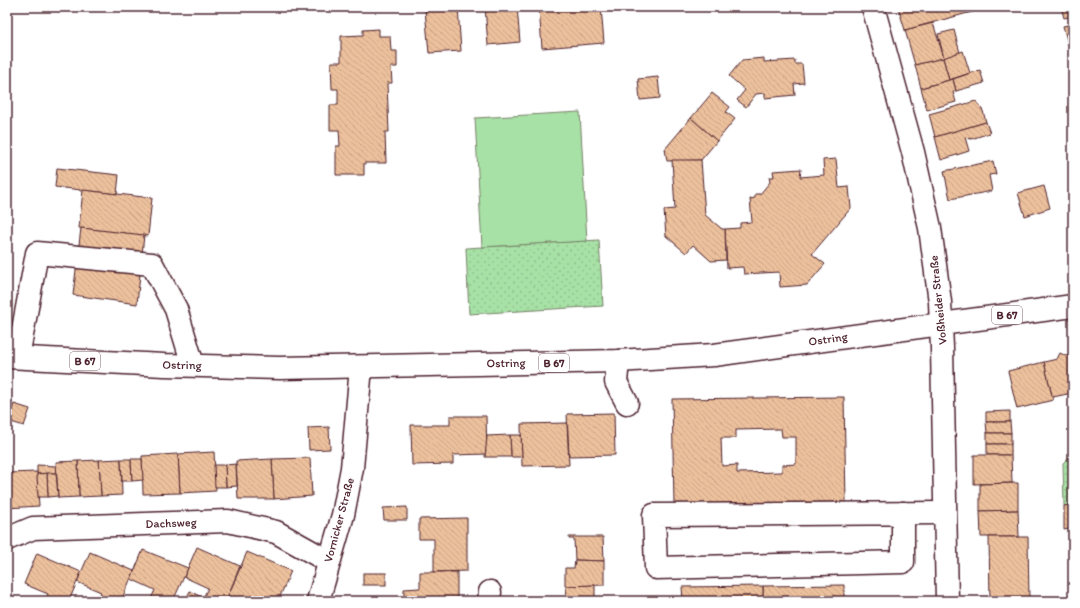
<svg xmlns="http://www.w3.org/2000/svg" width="1080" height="608" viewBox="0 0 1080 608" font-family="Itim,sans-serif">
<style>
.park{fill:url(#park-dots);stroke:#788068}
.pitch{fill:#a7e1a6;stroke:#788068}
.building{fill:url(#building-back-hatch);stroke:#4a1f2b;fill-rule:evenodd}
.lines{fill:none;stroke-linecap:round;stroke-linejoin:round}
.minor-casing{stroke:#4a1f2b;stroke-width:25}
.major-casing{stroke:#4a1f2b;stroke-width:25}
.minor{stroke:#fff;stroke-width:22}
.major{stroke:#fff;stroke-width:22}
.labels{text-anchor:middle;stroke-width:3.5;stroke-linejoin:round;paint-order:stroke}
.shield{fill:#fff;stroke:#80626b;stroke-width:1}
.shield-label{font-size:11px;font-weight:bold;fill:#4a1f2b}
.street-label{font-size:12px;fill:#4a1f2b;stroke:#fff}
</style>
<defs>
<pattern id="park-dots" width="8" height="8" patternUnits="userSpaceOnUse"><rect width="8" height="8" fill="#a7e1a6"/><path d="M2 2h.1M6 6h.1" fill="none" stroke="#91c18f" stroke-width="1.8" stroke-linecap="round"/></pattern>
<pattern id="building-back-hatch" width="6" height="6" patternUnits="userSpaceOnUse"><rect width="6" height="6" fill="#ecc09c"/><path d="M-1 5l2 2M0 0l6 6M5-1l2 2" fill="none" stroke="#cca587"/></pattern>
</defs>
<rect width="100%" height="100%" fill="#fff"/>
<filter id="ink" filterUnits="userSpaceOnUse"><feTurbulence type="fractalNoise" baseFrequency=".025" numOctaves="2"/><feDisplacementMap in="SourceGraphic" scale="8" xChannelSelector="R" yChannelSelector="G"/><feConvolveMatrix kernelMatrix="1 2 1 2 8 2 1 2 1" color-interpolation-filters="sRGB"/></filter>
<g filter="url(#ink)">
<g class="park">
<polygon points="599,240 603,306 469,314 466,248"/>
<polygon points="1073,456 1073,504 1064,506 1063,463 1069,457"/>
</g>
<polygon class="pitch" points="580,112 587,241 482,247 475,118"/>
<g class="building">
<polygon points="440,7 458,7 461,51 429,53 425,10 440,8"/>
<polygon points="485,7 517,7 520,42 488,45"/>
<polygon points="539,7 601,7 604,43 542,48"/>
<polygon points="898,7 967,7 968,13 905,30"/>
<polygon points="967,7 981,7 981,10 968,13"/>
<polygon points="1061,7 1073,7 1073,16 1064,18"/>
<polygon points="933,23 944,58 915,65 905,30"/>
<polygon points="1073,24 1073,46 1069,47 1063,26"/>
<polygon points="379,29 379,36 390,36 391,51 397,51 397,67 391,67 392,83 387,83 389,132 385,132 386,163 364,163 364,175 336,175 336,146 340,146 339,130 330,130 330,105 338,105 338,89 332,89 331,62 341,62 341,36 363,35 363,30"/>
<polygon points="954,30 960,53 944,58 938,34"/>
<polygon points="963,51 970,73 949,80 943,58"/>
<polygon points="764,58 764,62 795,60 795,64 802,64 804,83 794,84 795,95 765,98 765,93 756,94 746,107 737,100 745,90 729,76 742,60"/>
<polygon points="943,58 949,80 921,88 915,65"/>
<polygon points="980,70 984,83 956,91 953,79"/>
<polygon points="1073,74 1073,93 1068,75"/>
<polygon points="658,77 660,98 640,100 638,79"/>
<polygon points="953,79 956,91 953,92 956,102 927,110 921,88"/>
<polygon points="712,93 730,107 726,112 735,119 717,141 691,118"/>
<polygon points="976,101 983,111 986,122 935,137 929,114"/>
<polygon points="691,118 717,141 701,160 667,161 665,149"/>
<polygon points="986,122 990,133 971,139 965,137 969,151 941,160 935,137"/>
<polygon points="836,159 839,188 849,187 851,208 812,254 825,264 807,285 780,287 779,272 744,274 743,267 727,268 725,229 740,228 740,223 752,222 750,199 755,198 755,194 760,194 770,182 769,177 774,177 773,171 801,169 800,177 824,175 823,160"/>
<polygon points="672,160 701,160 705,215 722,229 725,229 726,260 711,261 693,245 686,253 666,236 664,210 675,209"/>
<polygon points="993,161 996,174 989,175 992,191 950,199 944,171"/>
<polygon points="57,168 119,175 117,194 55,187"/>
<polygon points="1044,186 1050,208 1025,216 1018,193"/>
<polygon points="83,190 152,198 148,236 79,228"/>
<polygon points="81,228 144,235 137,304 73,295"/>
<polygon points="1060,353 1066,356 1073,355 1073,395 1072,393 1053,397 1053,400 1044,362 1057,359"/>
<polygon points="1044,362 1053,400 1017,409 1008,371"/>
<path d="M 844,397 L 846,502 L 674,504 L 672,399 ZM 781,429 L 782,437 L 796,437 L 796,464 L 782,465 L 782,472 L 737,473 L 737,465 L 722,466 L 721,438 L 736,438 L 736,430 Z"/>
<polygon points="14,404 30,409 24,426 8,421"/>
<polygon points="1010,411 1010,422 986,422 986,412"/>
<polygon points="614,413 615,455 569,456 567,414"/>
<polygon points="450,416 486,416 487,454 453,455 453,464 412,465 411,425 450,425"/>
<polygon points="986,422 1010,422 1011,433 987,433"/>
<polygon points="567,423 569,465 522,466 521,424"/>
<polygon points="329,427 330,449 309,450 308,428"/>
<rect x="987" y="433" width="24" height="11"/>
<polygon points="510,435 521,435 522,457 511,457"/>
<polygon points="510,435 511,457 485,457 487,436"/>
<rect x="987" y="444" width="24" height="11"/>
<polygon points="214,452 216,491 180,493 178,454"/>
<polygon points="178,454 180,493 143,494 142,456"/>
<polygon points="974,455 1011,455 1012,483 974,484"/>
<polygon points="310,458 312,496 274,499 272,459"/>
<polygon points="121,459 122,495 101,496 99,460"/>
<polygon points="121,459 131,459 132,481 122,481"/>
<polygon points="131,459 142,459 143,480 132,481"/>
<polygon points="272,459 274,499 238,499 236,461"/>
<polygon points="99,460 101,496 79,497 78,461"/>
<polygon points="78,461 79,497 58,498 56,462"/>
<polygon points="236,464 237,486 226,487 225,465"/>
<polygon points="37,465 56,466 56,473 37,474"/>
<polygon points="214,465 225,465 226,487 215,487"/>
<polygon points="37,472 39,506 7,508 7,473"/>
<polygon points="47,473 56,473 58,496 48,497"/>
<polygon points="47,473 48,497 38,497 37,474"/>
<polygon points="1018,483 1018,510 980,511 980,484"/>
<polygon points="1073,504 1073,528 1064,530 1064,506"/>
<polygon points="407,507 407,520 384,520 383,508"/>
<polygon points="1018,510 1019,537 981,537 980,511"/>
<polygon points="467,518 467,571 434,572 434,539 419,539 419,519"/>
<polygon points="569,537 603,537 604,561 575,560 574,539 569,539"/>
<polygon points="989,537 1028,537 1029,601 990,601"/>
<polygon points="197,547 240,566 226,601 185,601 190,591 203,598 208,588 184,577"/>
<polygon points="143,550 188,568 173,601 150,601 155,590 131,579"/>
<polygon points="90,552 134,571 121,601 97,601 101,592 77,582"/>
<polygon points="247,552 291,571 278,601 239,601 228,596"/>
<polygon points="37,553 81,572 69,601 46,601 48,594 24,584"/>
<polygon points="575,560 604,561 604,585 565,586 565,568 574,568"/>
<polygon points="420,572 457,572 457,601 404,601 404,589 420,588"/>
<rect x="363" y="573" width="23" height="12"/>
<polygon points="595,585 595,601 567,601 566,586"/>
<polygon points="844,585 844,601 763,601 763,586"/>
<polygon points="763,586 763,601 683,601 682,587"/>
</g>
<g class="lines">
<defs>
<g id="minor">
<polyline points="873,7 913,152 930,228 940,302 942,348 947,601"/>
<polyline points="18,357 37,253 152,264 176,309 193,365"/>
<polyline points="618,361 616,382 627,403"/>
<polyline points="903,513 903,562 656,568 654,515 945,513"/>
<polyline points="7,539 33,528 228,521 276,532 328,561"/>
<polyline points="318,601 343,515 352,468 361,367"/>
<polyline points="489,601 490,592"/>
</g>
<polyline id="major" points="7,357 164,365 280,368 618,361 714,355 1073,306"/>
</defs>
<use href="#minor" class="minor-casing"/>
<use href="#major" class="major-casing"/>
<use href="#minor" class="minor"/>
<use href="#major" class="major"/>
</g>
</g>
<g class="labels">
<g class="shield">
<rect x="992" y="306" width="30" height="18" rx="3"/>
<rect x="70" y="352" width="30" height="18" rx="3"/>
<rect x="539" y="354" width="30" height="18" rx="3"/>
</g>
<g class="shield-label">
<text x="1007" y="319">B 67</text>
<text x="85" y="365">B 67</text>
<text x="554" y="367">B 67</text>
</g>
<g class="street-label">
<text transform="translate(938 300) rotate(-96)" y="4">Voßheider Straße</text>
<text transform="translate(828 339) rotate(-8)" y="4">Ostring</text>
<text transform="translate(506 363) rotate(-1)" y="4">Ostring</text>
<text transform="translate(182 365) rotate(1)" y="4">Ostring</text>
<text transform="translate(339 520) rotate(-75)" y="4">Vornicker Straße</text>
<text transform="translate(171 523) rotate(-2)" y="4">Dachsweg</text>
</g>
</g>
<rect width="1080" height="608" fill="none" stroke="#fff" stroke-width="24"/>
<rect x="12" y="12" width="1056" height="584" fill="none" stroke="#4a1f2b" stroke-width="1.5" filter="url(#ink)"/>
</svg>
